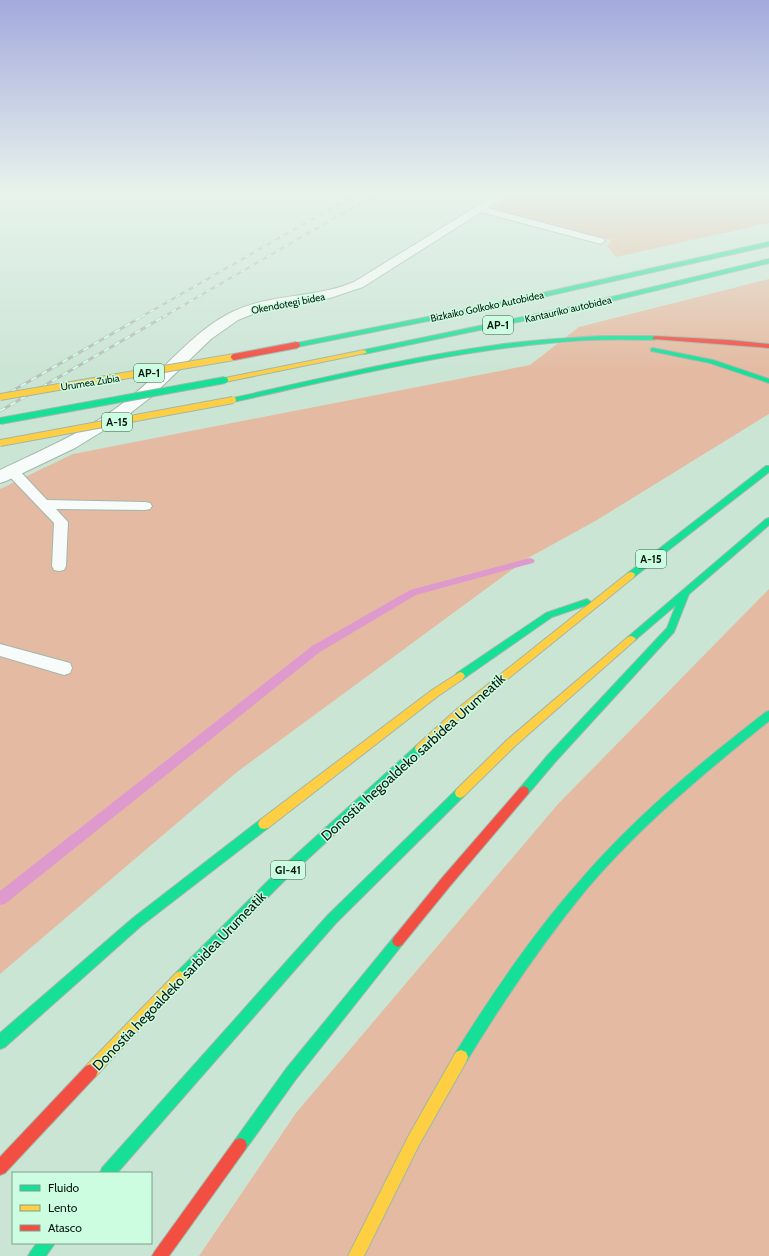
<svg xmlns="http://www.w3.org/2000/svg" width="769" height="1256" viewBox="0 0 769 1256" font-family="Cabin,sans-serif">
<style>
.green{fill:#e4bba2}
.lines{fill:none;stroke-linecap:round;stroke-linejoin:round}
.stream{fill:#df9acd;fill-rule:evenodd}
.lane-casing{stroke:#a2b6aa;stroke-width:2}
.street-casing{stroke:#a2b6aa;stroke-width:2}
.fast-casing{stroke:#a2b6aa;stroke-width:2}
.slow-casing{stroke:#a2b6aa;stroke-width:2}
.jam-casing{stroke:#a2b6aa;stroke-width:2}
.lane{fill:#f7fbf9;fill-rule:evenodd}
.street{fill:#f7fbf9;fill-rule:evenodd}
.fast{fill:#16e098;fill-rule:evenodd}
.slow{fill:#ffcf43;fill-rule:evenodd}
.jam{fill:#f24e42;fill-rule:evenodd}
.rail-far1-casing{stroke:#bac0bc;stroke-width:2.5}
.rail-casing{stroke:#bac0bc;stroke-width:3}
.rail-far1{stroke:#cdfde0;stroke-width:1.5;stroke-dasharray:5;stroke-linecap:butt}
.rail{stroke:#cdfde0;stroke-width:2;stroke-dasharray:6;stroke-linecap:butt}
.fast-bridge-casing{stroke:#a2b6aa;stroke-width:8;stroke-linecap:butt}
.slow-bridge-casing{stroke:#a2b6aa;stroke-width:8;stroke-linecap:butt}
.jam-bridge-casing{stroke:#a2b6aa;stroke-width:8;stroke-linecap:butt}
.fast-bridge{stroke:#16e098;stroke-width:6}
.slow-bridge{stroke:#ffcf43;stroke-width:6}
.jam-bridge{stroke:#f24e42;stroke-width:6}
.labels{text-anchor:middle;stroke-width:3;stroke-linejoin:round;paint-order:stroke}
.far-street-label{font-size:10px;fill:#06180e;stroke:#cdfde0}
.shield{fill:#cdfde0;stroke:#425d4d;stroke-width:1}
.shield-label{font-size:11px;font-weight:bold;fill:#06180e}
.near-street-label{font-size:14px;fill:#06180e;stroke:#cdfde0}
</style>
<rect width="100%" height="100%" fill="#cbe5d5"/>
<g class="green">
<polygon points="515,193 769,193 769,223 616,257 607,246 612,240 575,233 497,211 494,207"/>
<polygon points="769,279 769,414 597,520 528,558 237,772 0,974 0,489 73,454 530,365 579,327"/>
<polygon points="769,589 769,1256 199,1256 296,1113 558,804"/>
</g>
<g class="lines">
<polygon class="stream" points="530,558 533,559 535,561 533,563 416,595 320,652 5,904 0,905 0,891 312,646 410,590"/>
<defs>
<g id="lane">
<path d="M 680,193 L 711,193 C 705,197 686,197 680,193 Z"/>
<polygon points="480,206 604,239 605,241 601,244 477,211 476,209"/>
<polygon points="12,467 17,468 47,500 145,502 150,503 152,506 150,509 145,510 56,509 68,522 66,566 64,570 59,571 54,570 52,566 54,523 7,474 5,471 7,468"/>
<polygon points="0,644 70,663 72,668 70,673 64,675 0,656"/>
</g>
<path id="street" d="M 498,193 L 511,193 L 363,287 L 330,298 L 258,312 L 238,320 L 211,339 L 151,397 L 124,418 L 75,448 L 6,481 L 0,483 L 0,470 C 44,449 89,430 127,400 C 162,373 189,335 228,314 C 267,293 314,299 354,282 Z"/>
<g id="fast">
<polygon points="769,242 769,246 493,308 297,347 294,345 297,343 493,304"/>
<polygon points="769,259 769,263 566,312 364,354 361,352 364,350 566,308"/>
<path d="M 602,336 L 655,336 L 658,338 L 655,340 C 620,339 584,339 549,343 C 442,353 337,379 233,402 L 230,400 L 233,398 C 320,379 408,357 497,345 C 532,340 567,338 602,336 Z"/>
<polygon points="653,348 713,360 769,379 769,383 710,363 651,351 651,349"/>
<polygon points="766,466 769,466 769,472 634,577 628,577 627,575 628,573"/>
<polygon points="769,518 769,525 689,594 674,632 556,761 528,794 524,796 520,794 519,791 520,788 548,755 667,628 676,605 634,641 628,641 626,639 628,637 766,519"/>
<polygon points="587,599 591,602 590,604 552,617 463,679 457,679 455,676 457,673 546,613"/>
<path d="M 769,711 L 769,721 C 704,773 639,827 585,891 C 541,945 502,1003 466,1062 L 461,1064 L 456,1062 L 454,1057 L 456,1052 C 493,993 532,935 578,883 C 633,818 699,764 766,712 Z"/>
<polygon points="420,745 424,746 425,749 424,752 286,879 184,981 180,983 176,981 174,977 176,973 278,871 416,746"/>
<polygon points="460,788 464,790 465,793 464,796 336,923 117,1173 100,1173 102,1168 328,915 456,790"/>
<polygon points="264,819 268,820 270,824 268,828 141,926 5,1047 0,1049 0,1033 133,918 260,820"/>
<polygon points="398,935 402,937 404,941 402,945 296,1079 245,1150 240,1152 235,1150 233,1145 235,1140 286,1069 394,937"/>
<polygon points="37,1243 55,1243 46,1256 28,1256 31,1251"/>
</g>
<g id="slow">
<polygon points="364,350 367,352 366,353 225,382 222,380 225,378"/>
<polygon points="631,572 634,573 635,575 634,577 463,715 424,752 420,753 416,752 415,749 416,746 457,709 628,573"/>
<polygon points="631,636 634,637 636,639 634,641 515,746 464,796 460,798 456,796 455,793 456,790 507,740 628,637"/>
<polygon points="460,672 463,673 465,676 463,679 438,696 268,828 264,829 260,828 258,824 260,820 432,690"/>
<polygon points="180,971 184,973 186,977 184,981 96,1076 91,1078 86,1076 84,1071 86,1066 176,973"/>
<polygon points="461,1050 466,1052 468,1057 466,1062 419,1145 364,1256 348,1256 409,1135 456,1052"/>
</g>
<g id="jam">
<polygon points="655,336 729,340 769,344 769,348 653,339 652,338"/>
<polygon points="524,786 528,788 529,791 528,794 450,886 402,945 398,947 394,945 392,941 394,937 442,878 520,788"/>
<polygon points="91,1064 96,1066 98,1071 96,1076 5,1173 0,1175 0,1157 86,1066"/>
<polygon points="240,1138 245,1140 247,1145 245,1150 169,1256 152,1256 155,1251 235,1140"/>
</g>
</defs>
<use href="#lane" class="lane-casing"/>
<use href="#street" class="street-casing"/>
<use href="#fast" class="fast-casing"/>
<use href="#slow" class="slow-casing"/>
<use href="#jam" class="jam-casing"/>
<use href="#lane" class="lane"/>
<use href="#street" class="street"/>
<use href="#fast" class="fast"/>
<use href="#slow" class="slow"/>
<use href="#jam" class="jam"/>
<defs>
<g id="rail-far1">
<polyline points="141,317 358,193"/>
<polyline points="163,317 378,193"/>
</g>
<g id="rail">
<polyline points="0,398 143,316"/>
<polyline points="0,411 165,316"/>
</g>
</defs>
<use href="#rail-far1" class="rail-far1-casing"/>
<use href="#rail" class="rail-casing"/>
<use href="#rail-far1" class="rail-far1"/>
<use href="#rail" class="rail"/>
<defs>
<polyline id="fast-bridge" points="0,421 225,380"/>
<g id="slow-bridge">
<polyline points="0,397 234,357"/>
<polyline points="0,443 233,400"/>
</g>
<polyline id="jam-bridge" points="234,357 297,345"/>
</defs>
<use href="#fast-bridge" class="fast-bridge-casing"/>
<use href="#slow-bridge" class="slow-bridge-casing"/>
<use href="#jam-bridge" class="jam-bridge-casing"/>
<use href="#fast-bridge" class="fast-bridge"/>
<use href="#slow-bridge" class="slow-bridge"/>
<use href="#jam-bridge" class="jam-bridge"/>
</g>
<linearGradient id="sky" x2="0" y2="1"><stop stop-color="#a4aadd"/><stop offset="0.52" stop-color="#e8f3ec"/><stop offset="1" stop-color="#e8f3ec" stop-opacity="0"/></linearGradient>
<rect width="769" height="369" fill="url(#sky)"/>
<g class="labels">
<g class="far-street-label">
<text transform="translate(288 303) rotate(-11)" y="4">Okendotegi bidea</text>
<text transform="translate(487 306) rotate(-12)" y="4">Bizkaiko Golkoko Autobidea</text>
<text transform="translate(568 309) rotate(-13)" y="4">Kantauriko autobidea</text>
<text transform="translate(90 382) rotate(-9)" y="4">Urumea Zubia</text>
</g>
<g class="shield">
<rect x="483" y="316" width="30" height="18" rx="3"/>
<rect x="134" y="364" width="30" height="18" rx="3"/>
<rect x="102" y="413" width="30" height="18" rx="3"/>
<rect x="636" y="550" width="30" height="18" rx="3"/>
<rect x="271" y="861" width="34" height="18" rx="3"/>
</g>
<g class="shield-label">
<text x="498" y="329">AP-1</text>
<text x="149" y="377">AP-1</text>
<text x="117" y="426">A-15</text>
<text x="651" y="563">A-15</text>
<text x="288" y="874">GI-41</text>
</g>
<g class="near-street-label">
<text transform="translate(413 757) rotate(-42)" y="5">Donostia hegoaldeko sarbidea Urumeatik</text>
<text transform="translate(179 981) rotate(-46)" y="5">Donostia hegoaldeko sarbidea Urumeatik</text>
</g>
</g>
<rect x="12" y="1172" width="140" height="72" fill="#cdfde0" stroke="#7da18c"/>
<rect x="20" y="1185" width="20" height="6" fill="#16e098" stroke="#7da18c"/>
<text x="48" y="1192" font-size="12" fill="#06180e">Fluido</text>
<rect x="20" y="1205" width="20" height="6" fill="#ffcf43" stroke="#7da18c"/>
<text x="48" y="1212" font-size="12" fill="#06180e">Lento</text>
<rect x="20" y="1225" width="20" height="6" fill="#f24e42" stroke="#7da18c"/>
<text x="48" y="1232" font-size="12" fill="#06180e">Atasco</text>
</svg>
